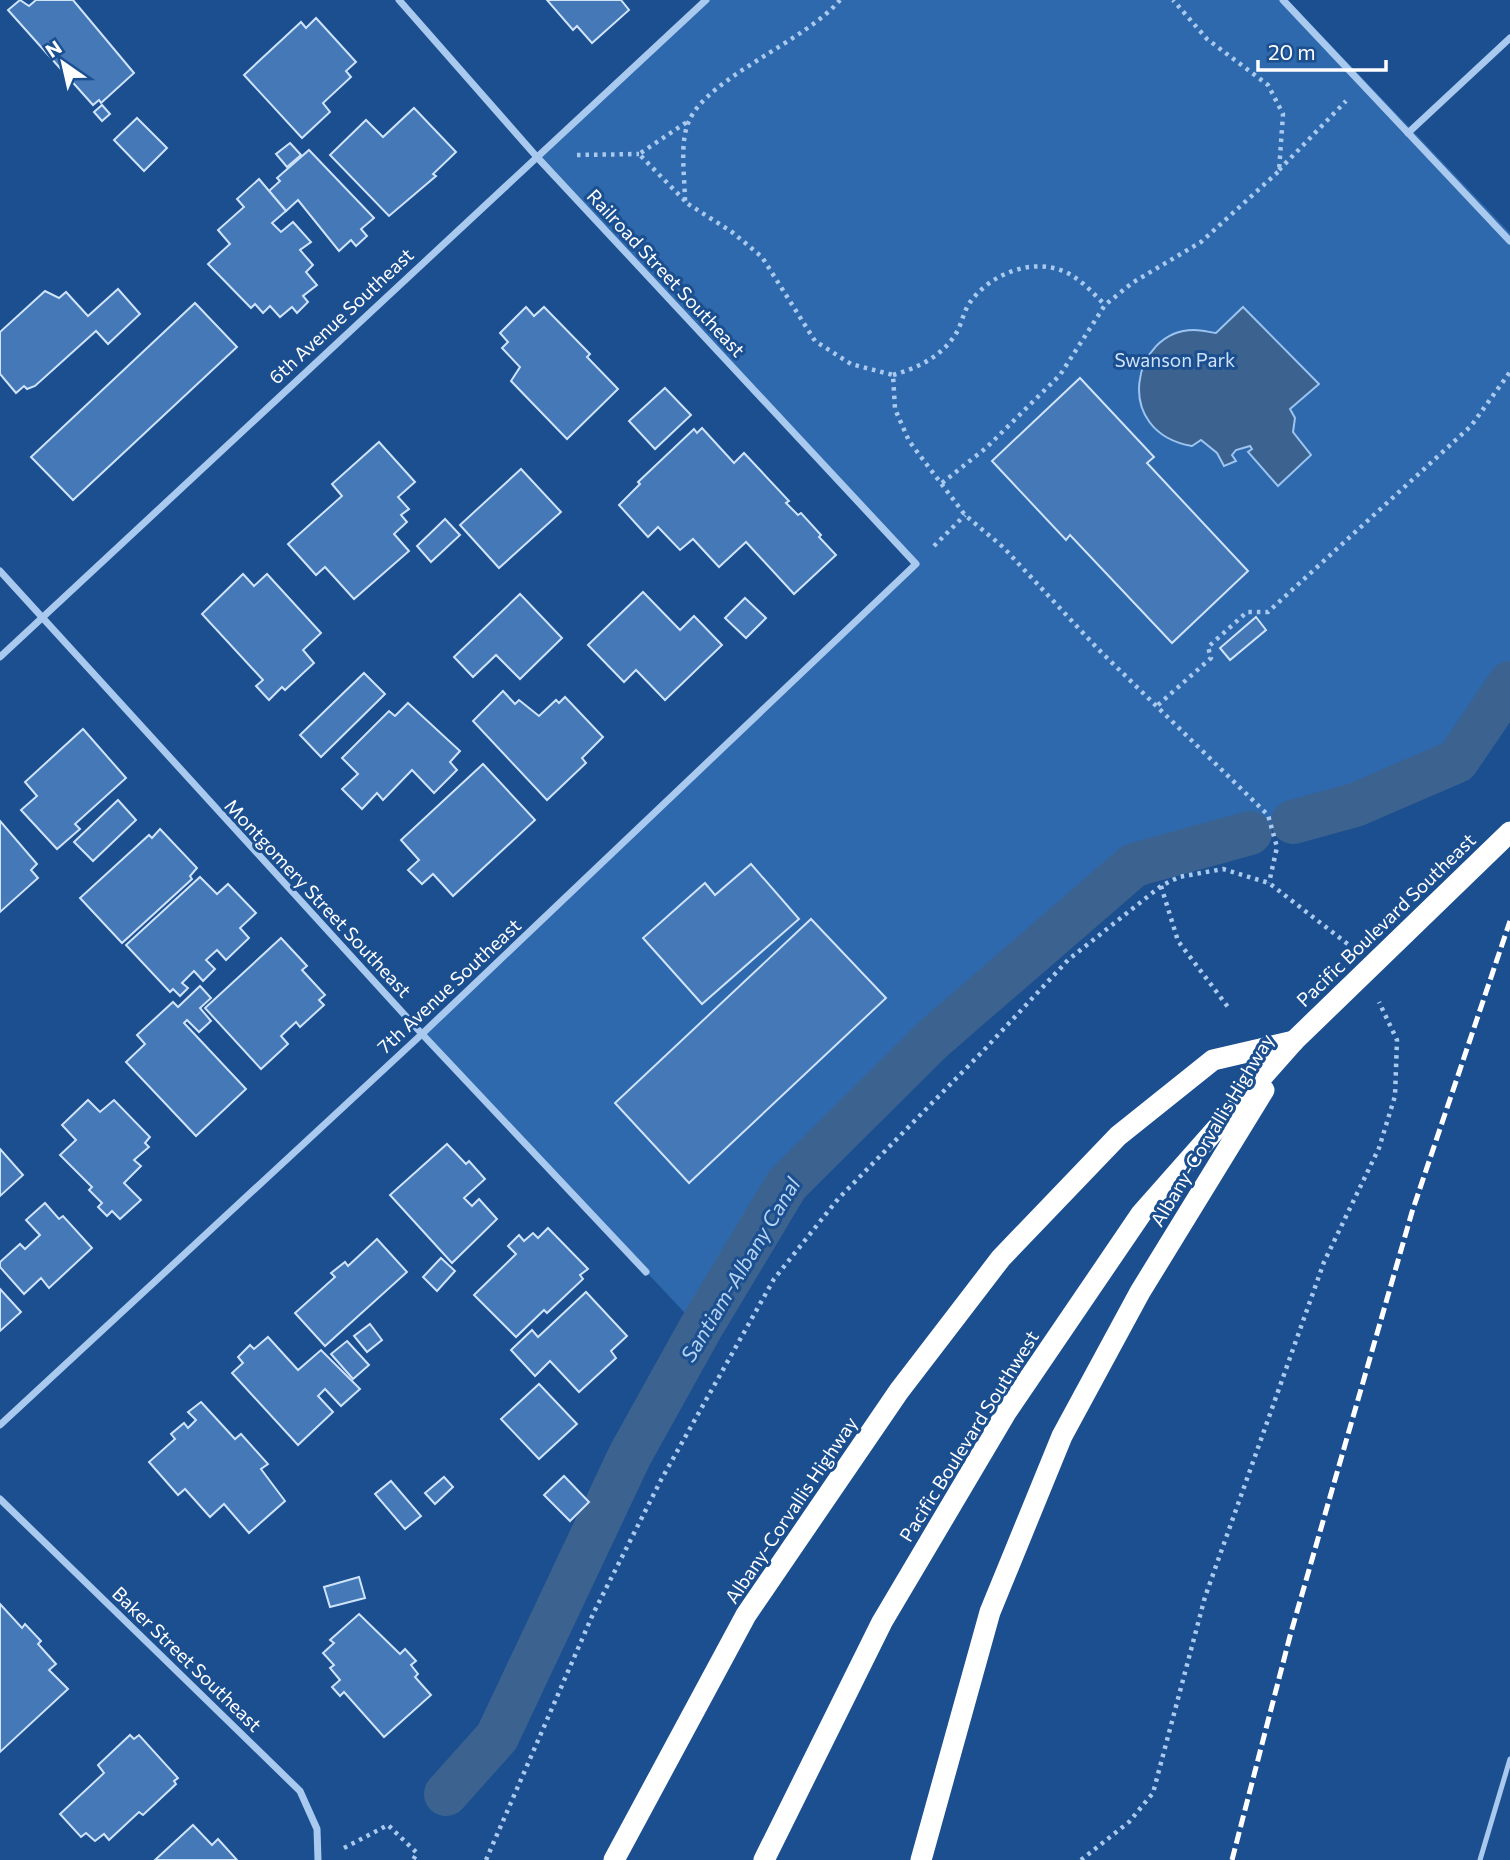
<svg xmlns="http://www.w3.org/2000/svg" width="1510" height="1860" viewBox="0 0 1510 1860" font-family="Commissioner,sans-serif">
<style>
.green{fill:#2e69ad}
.water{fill:#3c6290;stroke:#9cc4f0;stroke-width:2}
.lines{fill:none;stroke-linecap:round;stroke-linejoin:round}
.canal{stroke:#3c6290;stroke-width:44}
.building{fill:#4478b7;stroke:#cfe3fa;stroke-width:2}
.path{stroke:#a9c9ee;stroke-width:4.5;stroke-dasharray:3.5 5;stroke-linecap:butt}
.lane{stroke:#a9c9ee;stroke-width:5}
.street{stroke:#a9c9ee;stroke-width:7}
.highway{stroke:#fff;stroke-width:21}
.rail{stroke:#fff;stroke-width:5;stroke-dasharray:12 5;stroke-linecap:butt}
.highway-bridge{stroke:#fff;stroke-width:21}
.labels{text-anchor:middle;stroke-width:6;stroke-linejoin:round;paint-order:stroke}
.street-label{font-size:19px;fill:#fff;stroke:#1b4f8f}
.park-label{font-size:19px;fill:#cfe3fa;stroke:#1b4f8f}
.water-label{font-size:21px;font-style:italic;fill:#b5d3f5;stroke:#1b4f8f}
</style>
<rect width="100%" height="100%" fill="#1b4f8f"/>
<polygon class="green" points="706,0 1288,0 1510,233 1510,683 1457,761 1355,805 1134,865 934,1038 787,1184 700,1329 422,1034 915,564 536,156"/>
<path class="water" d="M 1243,307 L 1319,384 L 1290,409 L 1295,418 L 1293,432 L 1311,455 L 1278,486 L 1248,452 L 1252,449 L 1250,446 L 1236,450 L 1232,455 L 1236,461 L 1224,466 L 1217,453 L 1201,440 L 1192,446 C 1111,432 1132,330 1194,330 C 1201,330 1209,332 1216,333 Z"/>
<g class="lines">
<g class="canal">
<polyline points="1293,822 1355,805 1457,761 1510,683"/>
<polyline points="446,1794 497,1737 630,1455 700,1329 787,1184 934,1038 1134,865 1250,833"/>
</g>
</g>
<g class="building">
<polygon points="20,0 29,6 36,0 73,0 134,73 101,103 99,100 93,105 8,10"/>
<polygon points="547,0 621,0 629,10 592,43 577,26 573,30"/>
<polygon points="316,18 356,62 346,71 351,77 323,103 330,112 302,138 244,75 301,22 306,28"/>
<polygon points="102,105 110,114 102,121 94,112"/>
<polygon points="414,108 456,152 433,174 436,176 389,216 330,155 366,120 383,137"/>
<polygon points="137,118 167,148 144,171 114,140"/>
<polygon points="290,143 301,155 287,167 276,154"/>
<polygon points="309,150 374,218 361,229 367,236 356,246 351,240 339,251 298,200 286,211 269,191 280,181 277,178"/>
<polygon points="259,179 286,211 272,223 281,232 293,222 311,242 300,250 313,265 306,272 317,285 303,296 308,302 297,313 292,307 280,317 270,306 263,313 255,304 251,308 208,264 230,244 218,230 244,207 237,199"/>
<polygon points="118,289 140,314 108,344 96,331 35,386 27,389 24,386 16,393 0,374 0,332 45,291 59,298 66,292 88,316"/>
<polygon points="195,303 237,347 73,500 31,457"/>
<polygon points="526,307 534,316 544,307 590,354 587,357 618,389 567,439 511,381 520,367 502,348 508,342 500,333"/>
<polygon points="1080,378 1154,457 1147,463 1248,571 1172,643 1070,535 1066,540 992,461"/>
<polygon points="665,388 691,415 655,449 629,421"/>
<polygon points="702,428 734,463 744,453 789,501 786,503 798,515 801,513 821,535 819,537 836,555 794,594 746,542 719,567 693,539 680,550 658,527 648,537 619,505 640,484 638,482 694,429 697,433"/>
<polygon points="379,442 415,482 398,497 409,509 401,515 407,522 394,534 409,551 354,599 325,567 316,575 288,544 342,496 332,484"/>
<polygon points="521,469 561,512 499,568 460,525"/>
<polygon points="445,519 460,535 431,562 417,546"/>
<polygon points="243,574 254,586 267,574 321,633 303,650 314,663 285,690 282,687 269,700 256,686 263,680 202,614"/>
<polygon points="643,592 680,630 694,616 722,645 665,700 636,670 624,682 588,645"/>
<polygon points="520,594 562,638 520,679 496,655 473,677 454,657"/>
<polygon points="745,598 766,618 746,638 725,618"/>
<polygon points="1256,617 1266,630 1230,660 1220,648"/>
<polygon points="364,673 385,694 321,757 300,735"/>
<polygon points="503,691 515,704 519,700 539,716 556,700 559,703 565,697 603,737 582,758 586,763 547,800 473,721"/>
<polygon points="408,703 460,751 450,762 457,770 434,793 412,770 383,800 377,793 362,809 342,789 358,774 342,758 389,711 395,716"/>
<polygon points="83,729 126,778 75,824 80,829 57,849 21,810 37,796 25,782"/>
<polygon points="483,764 535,820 453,896 433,874 422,884 408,870 419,860 401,840"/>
<polygon points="118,800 136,820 93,861 74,842"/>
<polygon points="0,821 37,864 31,870 38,878 0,912"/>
<polygon points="160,829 197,868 190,876 192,879 122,943 80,898 149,835 152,838"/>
<polygon points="751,864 799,919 702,1004 643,938 705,883 715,895"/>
<polygon points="200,877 217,894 228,884 256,913 240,928 249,938 226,960 217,950 206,960 215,969 203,981 194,971 182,983 188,988 180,996 173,989 170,992 126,945"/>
<polygon points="811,919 886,998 689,1183 615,1103"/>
<polygon points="281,938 307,966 302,970 325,995 319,1000 324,1005 300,1027 296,1022 281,1036 288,1044 261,1069 205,1008"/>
<polygon points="200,986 211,998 200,1008 211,1021 199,1032 187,1020 184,1023 246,1089 196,1136 126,1062 145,1044 137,1035 173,1002 178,1007"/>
<polygon points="88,1100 100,1112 114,1100 150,1137 145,1143 149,1147 134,1160 141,1166 124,1183 141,1200 120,1219 112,1211 107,1216 98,1207 102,1203 89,1190 92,1187 60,1155 76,1140 62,1125"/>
<polygon points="447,1144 466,1164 469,1161 485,1179 464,1198 472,1206 479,1199 497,1219 452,1263 390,1195"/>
<polygon points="0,1149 23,1175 0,1196"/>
<polygon points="45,1203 59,1219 63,1216 92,1248 49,1288 41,1278 24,1294 0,1267 0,1262 20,1244 25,1249 40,1235 26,1220"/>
<polygon points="548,1228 588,1269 580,1275 583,1279 547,1313 544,1310 516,1337 474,1295 516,1254 508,1246 519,1235 524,1241 533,1233 538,1238"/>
<polygon points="377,1239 407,1272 325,1346 295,1313 335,1277 331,1273 345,1262 348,1266"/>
<polygon points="441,1258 455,1271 437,1291 423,1277"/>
<polygon points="0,1289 21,1312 0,1331"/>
<polygon points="586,1292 627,1336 611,1351 616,1358 579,1392 550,1361 535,1376 511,1350 532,1330 538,1337"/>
<polygon points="370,1324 382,1340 367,1352 354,1336"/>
<polygon points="268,1337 298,1370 321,1350 360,1389 341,1406 325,1389 318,1396 333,1412 298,1445 232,1373 243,1363 238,1357 250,1345 254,1349"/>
<polygon points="347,1341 369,1365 353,1379 331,1354"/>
<polygon points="539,1384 577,1424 539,1459 501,1419"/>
<polygon points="201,1402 235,1439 241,1434 268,1464 261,1469 285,1501 249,1533 224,1504 210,1517 185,1489 178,1495 149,1462 175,1439 171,1434 184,1423 188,1428 196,1420 188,1412"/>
<polygon points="564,1476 589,1502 570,1521 544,1495"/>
<polygon points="444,1477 453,1487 435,1504 425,1493"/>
<polygon points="391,1481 421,1516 405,1529 375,1494"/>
<polygon points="359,1577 365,1598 330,1607 324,1587"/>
<polygon points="0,1604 22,1628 25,1624 41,1641 38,1644 56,1664 49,1670 68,1689 0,1752"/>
<polygon points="359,1614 400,1654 405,1649 416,1661 411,1665 418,1674 415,1677 431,1695 384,1737 344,1692 340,1696 332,1687 340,1680 330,1668 334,1665 323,1653 334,1643 330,1640"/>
<polygon points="130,1735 134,1739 139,1735 178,1778 174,1781 176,1784 143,1815 139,1812 109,1840 104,1834 95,1841 86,1833 81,1837 60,1814 104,1773 98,1765"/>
<polygon points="193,1825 212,1845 218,1839 237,1860 155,1860"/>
</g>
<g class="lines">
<g class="path">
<path d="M 840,0 C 806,41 708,77 689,121 C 679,143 685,178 685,202 L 732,232 L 762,257 L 815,341 L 851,364 L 893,375 L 895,409 L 909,441 L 965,515 L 1003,547 L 1098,649 L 1268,815 L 1277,847 L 1269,883"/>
<polyline points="577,155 639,154"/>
<polyline points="1279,170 1346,101"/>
<polyline points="685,201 639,154 687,122"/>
<path d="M 893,375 C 917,368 941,357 955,335 C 962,325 963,311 971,301 C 991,274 1031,258 1063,271 C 1080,278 1092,292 1105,305"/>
<polyline points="942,483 986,448 1060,375 1105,305 1132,283 1201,242 1279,171 1283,114 1268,85 1207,39 1173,0"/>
<polyline points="934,546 965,515"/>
<polyline points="1158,705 1211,658 1208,647 1247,612 1268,612 1471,426 1510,372"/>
<polyline points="1161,886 1178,941 1228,1007"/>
<polyline points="344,1848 388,1825 417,1853 413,1860"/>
<polyline points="486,1860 593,1614 661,1480 774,1279 838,1199 984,1050 1068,960 1161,886 1179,877 1223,869 1269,883 1349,945"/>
<polyline points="1081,1860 1129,1822 1153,1793 1205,1597 1324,1262 1379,1148 1395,1096 1397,1040 1379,1002"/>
</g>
<polyline class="lane" points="1480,1860 1510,1759"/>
<g class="street">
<polyline points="1283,0 1510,241"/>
<polyline points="1408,133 1510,38"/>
<polyline points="0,571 422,1034 646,1272"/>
<polyline points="0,657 706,0"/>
<polyline points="0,1425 422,1034 916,564 536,156 399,0"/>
<polyline points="0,1499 300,1791 317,1829 318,1860"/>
</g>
<g class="highway">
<polyline points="614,1860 746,1615 899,1391 1001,1258 1118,1136 1213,1060 1294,1041"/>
<polyline points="764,1860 882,1622 1007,1411 1141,1214 1294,1041"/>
<polyline points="921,1860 990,1612 1062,1436 1140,1292 1264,1090"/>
</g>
<polyline class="rail" points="1232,1860 1290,1636 1412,1212 1510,921"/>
<polyline class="highway-bridge" points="1294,1041 1510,832"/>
</g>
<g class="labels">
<g class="street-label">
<text transform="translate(666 273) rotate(47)" y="7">Railroad Street Southeast</text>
<text transform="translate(341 316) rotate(-43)" y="7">6th Avenue Southeast</text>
<text transform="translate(318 898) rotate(47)" y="7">Montgomery Street Southeast</text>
<text transform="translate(1386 920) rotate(-44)" y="7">Pacific Boulevard Southeast</text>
<text transform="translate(449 986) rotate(-43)" y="7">7th Avenue Southeast</text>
<text transform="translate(1212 1130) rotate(-59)" y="7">Albany-Corvallis Highway</text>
<text transform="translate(969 1436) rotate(-58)" y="7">Pacific Boulevard Southwest</text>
<text transform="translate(791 1510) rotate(-56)" y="7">Albany-Corvallis Highway</text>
<text transform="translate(187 1659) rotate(44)" y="7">Baker Street Southeast</text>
</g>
<g class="park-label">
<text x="1175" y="367">Swanson Park</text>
</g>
<g class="water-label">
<text transform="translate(741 1270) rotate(-59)" y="7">Santiam-Albany Canal</text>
</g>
</g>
<g transform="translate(63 63) rotate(326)" stroke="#1b4f8f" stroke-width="5" paint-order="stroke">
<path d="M0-5L12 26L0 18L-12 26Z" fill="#ffffff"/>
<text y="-10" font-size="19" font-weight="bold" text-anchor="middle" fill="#ffffff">N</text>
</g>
<path d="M1258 60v10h128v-10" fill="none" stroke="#ffffff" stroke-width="3.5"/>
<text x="1268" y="60" font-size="21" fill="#ffffff" stroke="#1b4f8f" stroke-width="5" paint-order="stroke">20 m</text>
</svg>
